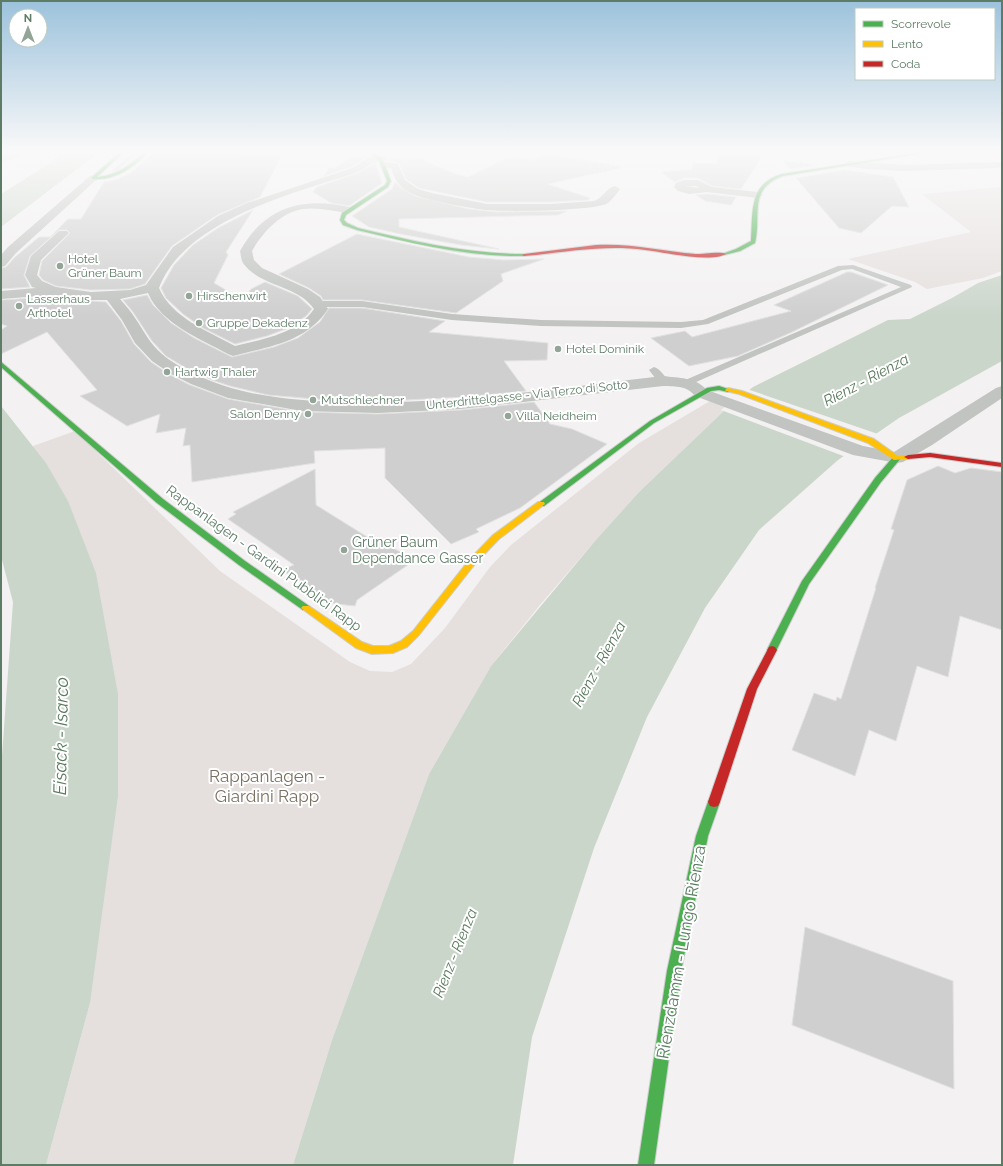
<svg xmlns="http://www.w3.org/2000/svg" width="1003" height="1166" viewBox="0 0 1003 1166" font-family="Raleway,sans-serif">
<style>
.green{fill:#e5e0de}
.water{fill:#cbd6cb}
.pier{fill:#f3f1f1}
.building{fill:#cecfce;stroke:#e2e1e1}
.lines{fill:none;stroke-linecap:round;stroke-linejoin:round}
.fast-casing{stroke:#cbcdcc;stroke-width:2}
.slow-casing{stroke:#cbcdcc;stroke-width:2}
.jam-casing{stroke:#cbcdcc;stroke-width:2}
.lane{fill:#c1c4c1;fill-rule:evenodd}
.street{fill:#c1c4c1;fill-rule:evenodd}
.fast{fill:#4caf50;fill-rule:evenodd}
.slow{fill:#ffc107;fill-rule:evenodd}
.jam{fill:#c62828;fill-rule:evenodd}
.poi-dot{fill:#92a597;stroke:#fff;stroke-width:1.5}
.labels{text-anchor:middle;stroke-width:4;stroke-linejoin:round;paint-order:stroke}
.far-poi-label{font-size:12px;fill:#5d7c66;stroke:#fff;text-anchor:start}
.far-street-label{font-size:12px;fill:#5d7c66;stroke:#fff}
.poi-label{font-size:14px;fill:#5d7c66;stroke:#fff;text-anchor:start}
.street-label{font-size:14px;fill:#5d7c66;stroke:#fff}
.water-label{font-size:15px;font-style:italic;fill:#58795b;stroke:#fff}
.near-park-label{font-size:17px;fill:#797061;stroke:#fff}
.near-street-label{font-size:17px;fill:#5d7c66;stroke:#fff}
.near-water-label{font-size:18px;font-style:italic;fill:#58795b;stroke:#fff}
</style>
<rect width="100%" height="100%" fill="#f3f1f1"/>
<g class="green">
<polygon points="1002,187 1002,271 983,278 927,289 915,282 848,259 971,232 922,194"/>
<polygon points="710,401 728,407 639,492 595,541 539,606 491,666 429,774 332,1040 293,1165 46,1165 90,1003 33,446 75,431 220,571 350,662 370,671 392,672 411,664 445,628 490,567 511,545 639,443"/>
</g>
<g class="water">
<polygon points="1,153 20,154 20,157 1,163"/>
<polygon points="63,153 98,153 1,227 1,194 47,165"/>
<polygon points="1002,275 1002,361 899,418 838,460 759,530 705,608 647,717 594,848 532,1037 513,1165 293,1165 332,1040 429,774 491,666 595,541 639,492 728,407 753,387 888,320 910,319 952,298 978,283"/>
<polygon points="1,406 46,463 68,501 96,573 118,694 118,796 90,1003 46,1165 1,1165 1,770 13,602 1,556"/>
</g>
<polygon class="pier" points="747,389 878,434 846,457 721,410"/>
<g class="building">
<polygon points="132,153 138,153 118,170 112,171"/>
<polygon points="151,153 237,153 282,155 260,197 217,215 172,246 145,284 130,289 91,290 56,286 43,280 39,275 42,261 70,233 67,230 59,230 30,256 24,275 30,287 1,289 1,268 6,267 15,257 39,237 50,237 68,219 81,219 104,182 116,180 132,172 145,161"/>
<polygon points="546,154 620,166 621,168 547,184 590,198 588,200 551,202 487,202 419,188 406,179 399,163 388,160 388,158 408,160 422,158 427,162 456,174 468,177 509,157 534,160"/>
<polygon points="717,154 762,156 741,189 712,186 698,178 684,178 675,182 661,172 692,169 693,163 717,164"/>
<polygon points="355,156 367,157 351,167 324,176 329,168 335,168 349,158"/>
<polygon points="782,160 816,165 790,169"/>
<polygon points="374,164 376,164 382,183 349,206 331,203 313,192 317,187 358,173"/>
<polygon points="845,170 893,177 909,207 892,206 861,233 839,228 796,178"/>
<polygon points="395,182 401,188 415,196 469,209 496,212 567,211 558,215 399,219 399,227 499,249 461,245 400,234 369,227 352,216 392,189"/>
<polygon points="707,194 736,197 731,205 705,201 696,195"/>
<polygon points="253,210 226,252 228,255 214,283 243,300 251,289 265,282 298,296 312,309 306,316 288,328 267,336 235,344 203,328 183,314 166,298 161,288 174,265 193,245 218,228"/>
<polygon points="357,234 469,257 504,260 544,259 501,274 503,281 456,313 362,300 323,300 321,296 309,288 279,274"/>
<polygon points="847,272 851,272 888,285 790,333 738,356 689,366 651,338 685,331 692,337 791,311 774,305"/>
<polygon points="147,295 153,305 171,323 194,338 232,357 274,347 298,338 320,322 329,308 362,308 445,321 429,332 548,343 547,360 504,361 526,391 465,397 386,401 327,400 268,395 230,386 212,380 186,368 166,356 152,341 133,312 123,300"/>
<polygon points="53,297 91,301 106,302 121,321 134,344 151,362 170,375 190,385 228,399 302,412 378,414 461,410 534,402 550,424 572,429 607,444 520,508 476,529 479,532 451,544 385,478 385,448 314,451 315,463 192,482 190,445 183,446 186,428 156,433 160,414 127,426 80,396 97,390 47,332 1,354 1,330 7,326 1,324 1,300"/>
<polygon points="938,466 955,473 971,468 1002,472 1002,630 960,616 948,677 917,666 896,741 869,730 855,776 792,750 814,693 836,701 837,697 841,699 876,588 875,588 894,530 891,529 907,480"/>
<polygon points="315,469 316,505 377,543 380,541 415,560 357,600 355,606 328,603 282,570 294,565 228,519 236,514 233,512"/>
<polygon points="805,927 953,981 954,1089 792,1025"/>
</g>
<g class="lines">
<defs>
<g id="fast">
<path d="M 119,153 L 123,153 L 97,177 C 117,175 129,166 143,153 L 147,153 C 132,169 114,181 92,179 L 92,177 Z"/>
<path d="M 369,153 C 383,152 387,171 391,181 L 388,187 L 346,215 L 344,220 L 347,223 L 358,228 C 413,241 467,254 524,254 L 526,255 L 524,256 C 467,257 412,243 357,230 L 343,225 L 340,220 L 342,213 L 385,185 L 387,181 L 379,161 Z"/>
<path d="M 917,153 L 924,153 L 783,176 C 747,189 762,216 755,243 L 740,251 L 724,255 L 722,254 L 736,249 L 751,241 C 753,213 748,184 782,174 Z"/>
<polygon points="1,362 163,499 245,561 309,606 311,608 309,610 303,610 239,565 157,503 1,367"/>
<polygon points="719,386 731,390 728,392 719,390 711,391 654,423 544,506 538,506 537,504 650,421 707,388"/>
<polygon points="894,456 900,456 901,458 881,482 809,584 775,653 769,653 767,650 802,581 875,478"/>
<polygon points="714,797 718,798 720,802 708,836 681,971 654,1165 638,1165 667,971 696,836 708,802 710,798"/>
</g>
<g id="slow">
<polygon points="728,388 742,391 874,439 898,456 908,455 912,457 908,459 894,460 868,443 739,394 726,391 725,390"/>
<polygon points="538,502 544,502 545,504 499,539 475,564 419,635 407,647 393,653 372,654 356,648 301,608 303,606 309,606 362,642 373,646 389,646 401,641 413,631 469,560 493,535"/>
</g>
<g id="jam">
<path d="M 596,245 C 630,243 662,251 696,254 C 703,254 721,251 726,254 C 711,263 663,252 645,250 C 608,245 573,251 536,255 L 524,256 L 522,255 L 524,254 Z"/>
<polygon points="930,453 1002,463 1002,467 930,457 908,459 904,457 908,455"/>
<polygon points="772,646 775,647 777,650 757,689 720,802 718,806 714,807 710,806 708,802 747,689 769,647"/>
</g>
</defs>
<use href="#fast" class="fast-casing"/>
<use href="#slow" class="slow-casing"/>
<use href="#jam" class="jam-casing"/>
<g class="lane">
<polygon points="853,265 911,285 912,287 687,386 682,383 683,381 901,287 852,269 842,270 708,324 681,328 541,326 452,320 362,307 320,307 316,304 320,301 362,301 452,314 541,320 681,322 703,320 838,266"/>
<path d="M 654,367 C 660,369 665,376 668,381 L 667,383 L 659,383 L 649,370 Z"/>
</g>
<g class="street">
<path d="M 382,156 L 385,157 L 387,159 L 385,161 L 373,163 L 358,172 C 295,193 185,219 159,288 C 172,318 208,331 235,346 C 263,339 297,334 314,309 C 298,285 260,287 243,263 C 241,260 241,255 240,251 C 265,206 304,196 353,208 L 354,210 L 349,213 C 334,211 318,207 303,209 C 281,212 262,233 252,251 L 254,260 L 262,268 L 308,289 L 320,297 L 328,309 C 305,343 270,346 233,356 L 228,354 C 201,339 161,324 148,293 L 120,299 C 125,305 131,311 135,318 C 144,331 150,344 162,354 C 171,362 183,368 193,373 C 241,397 294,401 346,402 C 452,405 558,388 663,376 C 679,378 695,377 707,390 L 863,446 L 894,452 L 996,388 L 1002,386 L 1002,398 L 932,445 L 903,462 L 897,463 L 853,455 L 695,396 C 686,385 677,387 663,386 L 461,409 L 378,413 L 302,411 L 228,398 L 191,384 L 171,374 L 152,361 L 135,343 L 122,320 L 107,300 L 91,300 L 53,295 L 1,299 L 1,291 L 36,288 L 32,287 L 25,275 L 31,256 L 59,231 L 67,231 L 69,233 L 41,260 L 37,275 L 42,281 L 56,287 L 91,292 L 130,290 L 146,285 L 173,247 L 218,216 L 247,203 L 352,168 L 368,158 Z"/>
<polygon points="849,161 905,165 998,162 1001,163 1002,166 998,168 905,171 867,169 846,166 844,164"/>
<path d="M 384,162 L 398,164 L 405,180 L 418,189 L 432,193 L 487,204 L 551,204 L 594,201 C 603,198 606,188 615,186 L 620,189 C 617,193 612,200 608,203 C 597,211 504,212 486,210 C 470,208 421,200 409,192 C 397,185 396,181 391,168 L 381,167 L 379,165 L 381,163 Z"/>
<polygon points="93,175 98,178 96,180 16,253 5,266 1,267 1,255 8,247 90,176"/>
<path d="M 684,180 L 698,180 L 712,187 L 758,192 L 763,195 L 758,198 L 707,192 L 689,194 L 678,191 L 674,187 L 676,183 ZM 685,186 L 696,186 L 700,188 Z"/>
</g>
<use href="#fast" class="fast"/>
<use href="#slow" class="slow"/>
<use href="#jam" class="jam"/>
</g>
<linearGradient id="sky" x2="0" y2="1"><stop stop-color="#9cc2dc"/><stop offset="0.48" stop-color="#faf9f9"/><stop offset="1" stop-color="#faf9f9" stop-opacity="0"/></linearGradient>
<rect width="1003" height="316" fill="url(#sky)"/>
<g class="poi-dot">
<circle cx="60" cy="266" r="4"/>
<circle cx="189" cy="296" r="4"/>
<circle cx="19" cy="306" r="4"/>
<circle cx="199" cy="323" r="4"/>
<circle cx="558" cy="349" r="4"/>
<circle cx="167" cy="372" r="4"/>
<circle cx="313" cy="400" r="4"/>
<circle cx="308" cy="414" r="4"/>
<circle cx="508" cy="416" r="4"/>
<circle cx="344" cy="550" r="4"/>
</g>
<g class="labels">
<g class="far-poi-label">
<text x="68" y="263">Hotel<tspan x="68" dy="14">Grüner Baum</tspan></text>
<text x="197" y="300">Hirschenwirt</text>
<text x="27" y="303">Lasserhaus<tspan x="27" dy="14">Arthotel</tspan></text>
<text x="207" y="327">Gruppe Dekadenz</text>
<text x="566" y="353">Hotel Dominik</text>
<text x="175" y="376">Hartwig Thaler</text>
<text x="321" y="404">Mutschlechner</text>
<text x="300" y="418" text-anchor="end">Salon Denny</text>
<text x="516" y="420">Villa Neidheim</text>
</g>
<g class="far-street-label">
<text transform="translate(527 395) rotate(-6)" y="4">Unterdrittelgasse - Via Terzo di Sotto</text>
</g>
<g class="poi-label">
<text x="352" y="547">Grüner Baum<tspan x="352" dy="16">Dependance Gasser</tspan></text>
</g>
<g class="street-label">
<text transform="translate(264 558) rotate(36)" y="5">Rappanlagen - Gardini Pubblici Rapp</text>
</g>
<g class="water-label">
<text transform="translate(866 380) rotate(-28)" y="5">Rienz - Rienza</text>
<text transform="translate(599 664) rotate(-61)" y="5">Rienz - Rienza</text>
<text transform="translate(455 953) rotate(-68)" y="5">Rienz - Rienza</text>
</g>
<g class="near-park-label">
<text x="267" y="782">Rappanlagen -<tspan x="267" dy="20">Giardini Rapp</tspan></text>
</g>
<g class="near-street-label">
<text transform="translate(681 952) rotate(-80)" y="6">Rienzdamm - Lungo Rienza</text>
</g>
<g class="near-water-label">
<text transform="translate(61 736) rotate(-89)" y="6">Eisack - Isarco</text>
</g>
</g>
<rect width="1003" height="1166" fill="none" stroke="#5d7c66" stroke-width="4"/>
<rect x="855" y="8" width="140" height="72" fill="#ffffff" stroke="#becbc2"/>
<rect x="863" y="21" width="20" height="6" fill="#4caf50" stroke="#becbc2"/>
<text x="891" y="28" font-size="12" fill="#5d7c66">Scorrevole</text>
<rect x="863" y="41" width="20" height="6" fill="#ffc107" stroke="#becbc2"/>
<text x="891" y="48" font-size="12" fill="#5d7c66">Lento</text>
<rect x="863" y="61" width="20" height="6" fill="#c62828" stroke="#becbc2"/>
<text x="891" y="68" font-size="12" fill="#5d7c66">Coda</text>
<g transform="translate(28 28)"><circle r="19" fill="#ffffff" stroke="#becbc2"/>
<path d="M0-3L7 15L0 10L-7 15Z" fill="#92a597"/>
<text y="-6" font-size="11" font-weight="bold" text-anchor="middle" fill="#5d7c66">N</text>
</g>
</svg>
